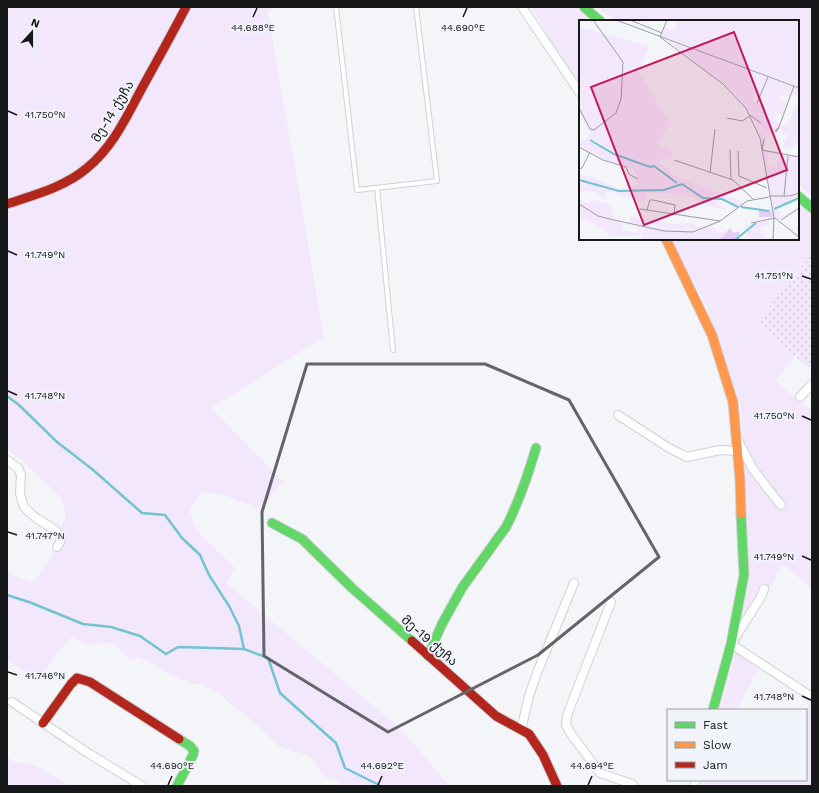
<svg xmlns="http://www.w3.org/2000/svg" width="819" height="793" viewBox="0 0 819 793" font-family="'Work Sans','Noto Sans Georgian',sans-serif">
<style>
.green{fill:#f3e7fc}
.garden{fill:url(#garden-dots)}
.lines{fill:none;stroke-linecap:round;stroke-linejoin:round}
.stream{stroke:#72c4d1;stroke-width:2.5}
.lane-casing{stroke:#d0d2d5;stroke-width:6}
.street-casing{stroke:#d0d2d5;stroke-width:10}
.fast-casing{stroke:#d0d2d5;stroke-width:11}
.slow-casing{stroke:#d0d2d5;stroke-width:11}
.jam-casing{stroke:#d0d2d5;stroke-width:11}
.lane{stroke:#fdfefe;stroke-width:4}
.street{stroke:#fdfefe;stroke-width:8}
.fast{stroke:#63d668;stroke-width:9}
.slow{stroke:#ff974d;stroke-width:9}
.jam{stroke:#b3261e;stroke-width:9}
.marked{fill:none;stroke:#636568;stroke-width:3;stroke-linejoin:round}
.ticks{fill:none;stroke:#16181a;stroke-width:1.5}
.labels{text-anchor:middle;stroke-width:4;stroke-linejoin:round;paint-order:stroke}
.street-label{font-size:13px;fill:#16181a;stroke:#f1f4fb}
.inset-river{fill:none;stroke:#72c4d1;stroke-width:2}
.inset-road{fill:none;stroke:#9b9da0;stroke-width:1}
.view{fill:#c2185b;fill-opacity:0.15;stroke:#c2185b;stroke-width:2}
.inset-edge{fill:none;stroke:#16181a;stroke-width:2}
.ticks-label{font-size:10px;text-anchor:middle;fill:#16181a;stroke:#f1f4fb;stroke-width:4;stroke-linejoin:round;paint-order:stroke}
</style>
<defs>
<pattern id="garden-dots" width="8" height="8" patternUnits="userSpaceOnUse"><rect width="8" height="8" fill="#f3e7fc"/><path d="M2 2h.1M6 6h.1" fill="none" stroke="#d0c5d7" stroke-width="1.8" stroke-linecap="round"/></pattern>
</defs>
<rect width="100%" height="100%" fill="#f3f5f9"/>
<g class="green">
<polygon points="7,7 273,7 268,12 324,337 211,408 283,481 262,509 223,495 202,492 189,510 197,531 235,568 226,583 401,729 449,786 341,786 340,781 325,777 317,767 312,757 280,747 255,723 226,700 223,695 200,684 192,684 164,671 148,661 136,657 131,661 114,643 99,643 89,646 72,637 57,654 39,679 7,661 7,573 33,583 51,557 66,515 60,497 20,458 7,449"/>
<polygon points="531,7 577,7 593,21 580,21 580,90"/>
<polygon points="598,7 812,7 812,197 798,184 798,21 615,21"/>
<polygon points="798,202 812,214 812,254 758,321 795,356 775,381 812,411 812,589 783,564 739,644 812,693 812,786 700,786 702,780 806,780 805,710 811,701 759,668 736,710 720,710 737,646 749,578 741,405 705,302 668,239 798,239"/>
<polygon points="7,757 13,761 37,766 69,786 7,786"/>
</g>
<polygon class="garden" points="812,254 812,370 795,356 758,321"/>
<g class="lines">
<g class="stream">
<polyline points="7,396 19,405 57,442 92,469 142,513 165,515 182,538 200,555 209,575 229,606 239,626 244,649"/>
<polyline points="7,595 29,602 83,624 111,627 140,636 166,654 178,647 214,648 244,649 268,658 280,693 336,743 345,768 381,786"/>
</g>
<defs>
<g id="lane">
<polyline points="336,7 357,190 437,181 416,7"/>
<polyline points="377,188 393,350"/>
</g>
<g id="street">
<polyline points="522,7 580,93"/>
<polyline points="800,397 812,384"/>
<polyline points="618,415 669,448 687,457 720,450 737,451"/>
<polyline points="738,441 753,469 768,489 781,505"/>
<polyline points="7,460 18,468 21,475 20,494 24,507 36,518 55,530 61,536 60,542 57,547"/>
<polyline points="764,589 761,597 731,644 812,697"/>
<polyline points="611,602 571,705 567,716 566,725 571,734 600,773 632,784 634,786"/>
<polyline points="12,702 88,753 142,786"/>
<polyline points="521,730 529,696 537,673 574,583"/>
<polyline points="694,786 696,780"/>
</g>
<g id="fast">
<polyline points="584,7 600,21"/>
<polyline points="798,196 812,208"/>
<polyline points="272,523 302,539 352,588 412,641"/>
<path d="M 428,656 L 442,624 L 462,588 L 506,527 C 519,502 528,475 536,448"/>
<polyline points="713,710 731,644 744,575 741,514"/>
<polyline points="177,786 193,755 194,751 190,746 179,739"/>
</g>
<polyline id="slow" points="666,239 712,335 733,402 740,480 741,514"/>
<g id="jam">
<path d="M 7,204 C 34,195 65,187 87,168 C 113,147 127,116 142,88 C 157,61 172,34 186,7"/>
<polyline points="412,641 496,716 529,734 543,755 557,786"/>
<polyline points="43,723 71,684 77,678 90,682 179,739"/>
</g>
</defs>
<use href="#lane" class="lane-casing"/>
<use href="#street" class="street-casing"/>
<use href="#fast" class="fast-casing"/>
<use href="#slow" class="slow-casing"/>
<use href="#jam" class="jam-casing"/>
<use href="#lane" class="lane"/>
<use href="#street" class="street"/>
<use href="#fast" class="fast"/>
<use href="#slow" class="slow"/>
<use href="#jam" class="jam"/>
</g>
<path class="marked" d="M 307,364 L 485,364 L 569,400 L 659,557 L 538,655 L 388,732 L 264,656 L 262,512 Z"/>
<path class="ticks" d="M 253,17 L 257,8M 463,17 L 467,8M 8,111 L 17,115M 8,251 L 17,255M 802,276 L 811,279M 8,391 L 17,395M 802,416 L 811,420M 8,532 L 17,535M 802,556 L 811,560M 8,672 L 17,675M 802,696 L 811,700M 168,785 L 172,776M 378,785 L 382,776M 588,785 L 592,776"/>
<g class="labels">
<g class="street-label">
<text transform="translate(112 111) rotate(-59)" y="5">მე-14 ქუჩა</text>
<text transform="translate(430 640) rotate(41)" y="5">მე-19 ქუჩა</text>
</g>
</g>
<g transform="translate(579 20)">
<rect width="220" height="220" fill="#f3f5f9"/>
<path d="M 100,0 L 220,0 L 220,67 L 83,16 L 86,7 L 95,11 ZM 0,7 L 70,26 L 60,51 L 91,104 L 77,124 L 94,132 L 92,138 L 81,139 L 79,143 L 91,150 L 91,154 L 164,182 L 157,190 L 153,194 L 140,202 L 133,206 L 139,213 L 146,211 L 147,216 L 141,220 L 61,220 L 66,205 L 83,209 L 117,211 L 120,210 L 83,208 L 66,204 L 60,216 L 31,216 L 23,208 L 0,197 L 0,179 L 9,183 L 14,180 L 28,183 L 34,190 L 33,199 L 44,201 L 43,210 L 57,213 L 59,205 L 50,203 L 52,196 L 95,204 L 116,203 L 116,206 L 119,207 L 132,205 L 151,195 L 157,189 L 150,182 L 142,180 L 138,181 L 139,185 L 153,192 L 131,186 L 117,178 L 93,173 L 68,173 L 65,183 L 30,171 L 26,174 L 28,180 L 15,171 L 4,171 L 0,174 L 0,155 L 11,156 L 41,169 L 57,166 L 58,157 L 56,150 L 33,143 L 0,125 L 12,114 L 0,91 ZM 89,20 L 220,69 L 220,76 L 212,73 L 210,77 L 203,75 L 201,80 L 209,83 L 204,95 L 198,93 L 195,100 L 208,107 L 220,77 L 220,124 L 216,123 L 213,129 L 204,127 L 209,115 L 203,114 L 204,111 L 200,110 L 197,117 L 187,113 L 185,130 L 220,136 L 220,181 L 209,183 L 200,189 L 202,200 L 195,198 L 182,118 L 169,88 L 155,72 ZM 191,62 L 183,85 L 173,81 L 175,76 L 166,72 ZM 189,133 L 201,135 L 198,148 L 188,146 Z" fill="#f3e7fc" fill-rule="evenodd"/>
<path d="M 180,190 L 192,190 L 194,197 L 180,197 ZM 151,208 L 155,213 L 160,211 L 161,219 L 167,220 L 141,220 Z" fill="#e6cdf4"/>
<path d="M 172,55 L 191,62 L 185,79 L 166,72 ZM 190,201 L 191,205 L 181,207 L 182,214 L 187,213 L 184,220 L 167,217 L 166,208 L 177,202 Z" fill="#f3e7fc"/>
<path class="inset-river" d="M 11,120 L 35,134 L 71,147 L 75,146 L 98,163M 0,160 L 40,171 L 85,170 L 103,164 L 124,178 L 143,179 L 159,187M 162,187 L 190,191M 195,189 L 220,178M 156,220 L 177,203"/>
<path class="inset-road" d="M 37,0 L 220,68M 51,0 L 83,13M 88,0 L 81,17 L 144,64 L 167,88 L 173,101 L 181,118 L 195,198 L 194,220M 178,83 L 189,57M 0,88 L 11,109 L 15,110 L 37,93 L 42,79 L 44,42 L 14,0M 171,95 L 182,103M 148,98 L 163,101 L 171,96M 200,107 L 196,111 L 198,111 L 200,107 L 215,66M 185,119 L 183,130 L 220,137M 0,127 L 24,140 L 47,147 L 50,154 L 59,159M 151,130 L 152,159M 159,131 L 160,156 L 188,168M 95,140 L 154,160 L 174,179M 0,149 L 3,148 L 11,132M 131,153 L 136,109M 190,176 L 211,176 L 220,173M 205,176 L 209,136M 0,184 L 19,196 L 35,200 L 85,211 L 114,212 L 141,201 L 168,181 L 190,177M 61,189 L 141,201M 68,190 L 71,180 L 74,180 L 96,185 L 95,195M 202,200 L 220,188M 172,203 L 196,198 L 220,217"/>
<path class="view" d="M 155,12 L 208,150 L 65,205 L 12,67 Z"/>
<rect width="220" height="220" class="inset-edge"/>
</g>
<g class="ticks-label">
<text x="253" y="31">44.688°E</text>
<text x="463" y="31">44.690°E</text>
<text x="45" y="118">41.750°N</text>
<text x="45" y="258">41.749°N</text>
<text x="774" y="279">41.751°N</text>
<text x="45" y="399">41.748°N</text>
<text x="774" y="419">41.750°N</text>
<text x="45" y="539">41.747°N</text>
<text x="774" y="560">41.749°N</text>
<text x="45" y="679">41.746°N</text>
<text x="774" y="700">41.748°N</text>
<text x="172" y="769">44.690°E</text>
<text x="382" y="769">44.692°E</text>
<text x="592" y="769">44.694°E</text>
</g>
<rect width="819" height="793" fill="none" stroke="#16181a" stroke-width="16"/>
<rect x="667" y="709" width="140" height="72" fill="#f1f4fb" stroke="#999ca1"/>
<rect x="675" y="722" width="20" height="6" fill="#63d668" stroke="#999ca1"/>
<text x="703" y="729" font-size="12" fill="#16181a">Fast</text>
<rect x="675" y="742" width="20" height="6" fill="#ff974d" stroke="#999ca1"/>
<text x="703" y="749" font-size="12" fill="#16181a">Slow</text>
<rect x="675" y="762" width="20" height="6" fill="#b3261e" stroke="#999ca1"/>
<text x="703" y="769" font-size="12" fill="#16181a">Jam</text>
<g transform="translate(32 32) rotate(21)" stroke="#f1f4fb" stroke-width="3" paint-order="stroke">
<path d="M0-3L7 15L0 10L-7 15Z" fill="#16181a"/>
<text y="-6" font-size="11" font-weight="bold" text-anchor="middle" fill="#16181a">N</text>
</g>
</svg>
